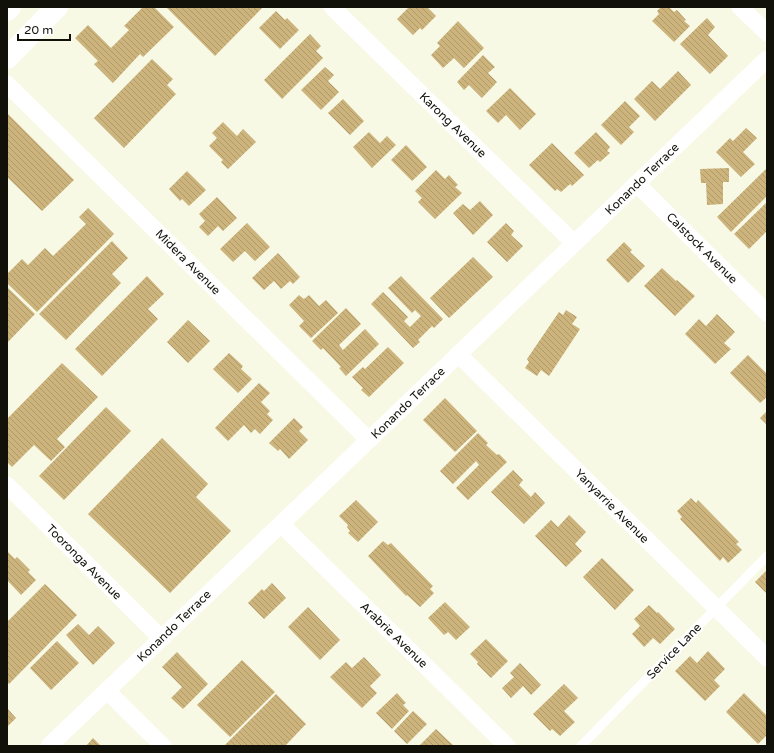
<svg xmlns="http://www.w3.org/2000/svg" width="774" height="753" viewBox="0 0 774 753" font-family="'Varela Round',sans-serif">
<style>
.building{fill:url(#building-back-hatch)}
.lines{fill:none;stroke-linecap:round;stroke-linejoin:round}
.service{stroke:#fff;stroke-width:9}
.minor{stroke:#fff;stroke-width:17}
.secondary{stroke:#fff;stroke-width:22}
.labels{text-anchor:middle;stroke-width:4;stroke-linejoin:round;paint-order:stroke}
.street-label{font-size:12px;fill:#11110a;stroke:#fff}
</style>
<defs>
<pattern id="building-back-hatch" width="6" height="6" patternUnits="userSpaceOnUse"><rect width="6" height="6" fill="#ccb47c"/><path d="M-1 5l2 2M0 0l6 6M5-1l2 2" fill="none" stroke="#ae9a6a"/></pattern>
</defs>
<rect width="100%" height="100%" fill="#f8f9e4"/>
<g class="building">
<polygon points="143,7 154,7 174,27 143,57 140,54 113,83 94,64 98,61 75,38 88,25 111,48 129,30 124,26"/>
<polygon points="166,7 218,7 219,8 221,7 263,7 215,56"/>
<polygon points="409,7 427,7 436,16 422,30 420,28 413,35 397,19"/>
<polygon points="661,7 669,7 674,12 677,10 686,20 684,21 690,26 674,42 652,21 659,14 657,11"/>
<polygon points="276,11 285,20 287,18 299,30 280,49 259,28"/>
<polygon points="707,18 715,27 708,35 728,56 710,74 680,44"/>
<polygon points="458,21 484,48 464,68 454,58 443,68 431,55 440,46 437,43"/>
<polygon points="310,34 321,46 316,51 323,58 282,99 264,80"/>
<polygon points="483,55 495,67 488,73 497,82 482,98 469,85 464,90 457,82"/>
<polygon points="152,59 173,79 167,85 176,94 124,148 94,118"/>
<polygon points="325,67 334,75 328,81 339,92 321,110 301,90"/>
<polygon points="678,71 691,85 655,121 634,99 652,81 660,89"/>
<polygon points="510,88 536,114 520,130 506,115 498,123 486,111"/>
<polygon points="343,99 364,121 350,135 328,113"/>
<polygon points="625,101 640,116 629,127 634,132 621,145 601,125"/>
<polygon points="7,113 74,180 42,211 7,177"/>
<polygon points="223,122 237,136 243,129 256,142 228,169 221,162 223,160 209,146 217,138 212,133"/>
<polygon points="746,128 757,138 743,152 755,164 741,177 716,152 730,138 733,141"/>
<polygon points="369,132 380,143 387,136 396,145 372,168 353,147"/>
<polygon points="596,132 610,147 607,151 610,153 600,162 598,160 589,168 574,153"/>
<polygon points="552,143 584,175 572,186 570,184 561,192 557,189 555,191 529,165"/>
<polygon points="406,145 427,167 412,181 391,160"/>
<polygon points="729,168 729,182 723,182 723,204 707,205 706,183 701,183 700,169"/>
<polygon points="767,168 767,196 731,232 717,217"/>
<polygon points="436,170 445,179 449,175 458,185 455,187 462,193 435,219 418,202 422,198 415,191"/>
<polygon points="187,171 206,190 189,206 182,199 180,201 169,189"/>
<polygon points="217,197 237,218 223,231 218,226 208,236 199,227 205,221 199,214"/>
<polygon points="480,201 493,215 473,235 453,213 463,204 470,210"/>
<polygon points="767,202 767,231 749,249 734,234"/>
<polygon points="88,208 114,234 37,312 7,283 7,274 22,259 28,265 45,248 53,256 86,224 79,217"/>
<polygon points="247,223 270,247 255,261 245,251 233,262 220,249"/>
<polygon points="506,223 514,231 511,235 523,246 507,262 487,242"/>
<polygon points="112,241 128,258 112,274 121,283 66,340 39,314"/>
<polygon points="624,242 632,250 630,252 645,266 628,283 606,260"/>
<polygon points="278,253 300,277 293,284 290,281 281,289 274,281 264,290 252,278"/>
<polygon points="473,257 493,277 449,318 430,298"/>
<polygon points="662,268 676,281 677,280 695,296 675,316 644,286"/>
<polygon points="147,276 164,294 148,309 158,319 102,376 75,349"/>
<polygon points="401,276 443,319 434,328 432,326 418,340 420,342 413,348 371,304 383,292 408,317 404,321 410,327 421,316 415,310 412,313 388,288"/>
<polygon points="7,287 35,314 7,343"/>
<polygon points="299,295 304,299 309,295 319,306 326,300 338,313 311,338 299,326 304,321 289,305"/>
<polygon points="346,308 361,324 339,345 343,350 365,329 379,344 346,376 339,368 341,367 323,348 321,350 312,341"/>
<polygon points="566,310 577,317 572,324 580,329 549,376 541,370 537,376 525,368 529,362 527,359 559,312 563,315"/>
<polygon points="717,314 735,332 724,343 731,349 715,364 685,334 699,319 706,326"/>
<polygon points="188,320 210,341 188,363 167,342"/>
<polygon points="388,347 404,363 369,397 361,390 363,388 352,377 363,367 365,369"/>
<polygon points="229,353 243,366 241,369 252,379 238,393 213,369"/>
<polygon points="748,355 767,374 767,397 760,403 730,373"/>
<polygon points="62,363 98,397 57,439 65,447 51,461 34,445 12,467 7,462 7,419"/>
<polygon points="259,383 270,393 261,402 270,411 267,414 273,420 260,434 255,429 251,433 244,425 228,441 215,428"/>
<polygon points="445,398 477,431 455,452 423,420"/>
<polygon points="106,407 131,431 64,500 39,476"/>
<polygon points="767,411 767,425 760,418"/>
<polygon points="294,418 303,427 299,431 308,440 289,459 280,449 278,451 269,443"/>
<polygon points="478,433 488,443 486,445 497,455 499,454 507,462 468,500 456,488 479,465 476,461 453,484 440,471"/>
<polygon points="162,438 208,484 196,497 231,531 170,593 88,514"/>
<polygon points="513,470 523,480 519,485 531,497 535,492 545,503 524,524 491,492"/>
<polygon points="691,498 696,503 698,500 739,542 736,544 742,550 728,563 723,557 720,561 680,519 682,517 677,511"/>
<polygon points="356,500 378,522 358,542 348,533 350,531 347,527 348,525 339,516"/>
<polygon points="569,515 586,532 575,544 582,551 566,567 535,536 551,520 558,527"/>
<polygon points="383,541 388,545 391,543 433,586 430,589 434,593 420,607 407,595 406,596 368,556"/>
<polygon points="8,552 15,559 17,557 30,570 28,572 36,580 21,595 7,580"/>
<polygon points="602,558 634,590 615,610 583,577"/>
<polygon points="767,570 767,594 755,582"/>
<polygon points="272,583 286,598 264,619 248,603 262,589 264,591"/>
<polygon points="45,584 77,615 9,684 7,682 7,622"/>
<polygon points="445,602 470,627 456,640 448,632 444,635 428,618"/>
<polygon points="649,605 657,613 658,612 675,629 660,644 653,638 644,647 632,634 640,626 634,619"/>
<polygon points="308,607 340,640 320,660 288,627"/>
<polygon points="78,624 89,635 98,626 115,643 93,665 66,635"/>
<polygon points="486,639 508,661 491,678 477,664 478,662 470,654"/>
<polygon points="57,641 79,663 51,690 30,668"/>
<polygon points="708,651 725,669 714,680 720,686 705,701 675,671 690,656 697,663"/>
<polygon points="177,652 208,684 183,709 171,698 182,687 162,667"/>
<polygon points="364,657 381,675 370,686 377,693 362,708 330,677 346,662 352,668"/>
<polygon points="242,660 275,692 230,737 197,705"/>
<polygon points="520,663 541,685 531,695 523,686 511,698 502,688 514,677 510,673"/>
<polygon points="564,684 578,698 564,711 575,722 560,736 552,729 550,731 533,714"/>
<polygon points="397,693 406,703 403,705 409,711 392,729 376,713"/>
<polygon points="744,693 767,716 767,735 758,744 726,712"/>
<polygon points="276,694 306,724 285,746 224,746"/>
<polygon points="7,708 16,718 7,727"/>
<polygon points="413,711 427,724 407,744 394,731"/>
<polygon points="436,729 454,746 419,746"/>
<polygon points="93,738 101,746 86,746"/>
</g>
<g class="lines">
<polyline class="service" points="581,746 767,556"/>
<g class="minor">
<polyline points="332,7 574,243"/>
<polyline points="740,7 767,33"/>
<polyline points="7,84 369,440"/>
<polyline points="637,184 767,313"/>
<polyline points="458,354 767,658"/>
<polyline points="7,485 161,638"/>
<polyline points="281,524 507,746"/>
<polyline points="107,691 163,746"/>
<polyline points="49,746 767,59"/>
</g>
<g class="secondary">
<polyline points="7,10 10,7"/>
<polyline points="7,58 57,7"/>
</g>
</g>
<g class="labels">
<g class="street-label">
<text transform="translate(453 125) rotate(44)" y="4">Karong Avenue</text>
<text transform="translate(642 179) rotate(-44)" y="4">Konando Terrace</text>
<text transform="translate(702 248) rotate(45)" y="4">Calstock Avenue</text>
<text transform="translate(188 262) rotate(45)" y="4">Midera Avenue</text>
<text transform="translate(408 403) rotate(-44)" y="4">Konando Terrace</text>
<text transform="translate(612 506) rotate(45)" y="4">Yanyarrie Avenue</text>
<text transform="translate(84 562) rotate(45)" y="4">Tooronga Avenue</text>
<text transform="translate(174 626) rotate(-44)" y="4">Konando Terrace</text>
<text transform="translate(394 635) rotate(44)" y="4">Arabrie Avenue</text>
<text transform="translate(674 651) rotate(-46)" y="4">Service Lane</text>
</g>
</g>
<rect width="774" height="753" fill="none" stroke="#11110a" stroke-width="16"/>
<path d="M18 34v6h52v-6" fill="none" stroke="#11110a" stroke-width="2"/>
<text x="24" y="34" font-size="12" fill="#11110a" stroke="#ffffff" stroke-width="3" paint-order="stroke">20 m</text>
</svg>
